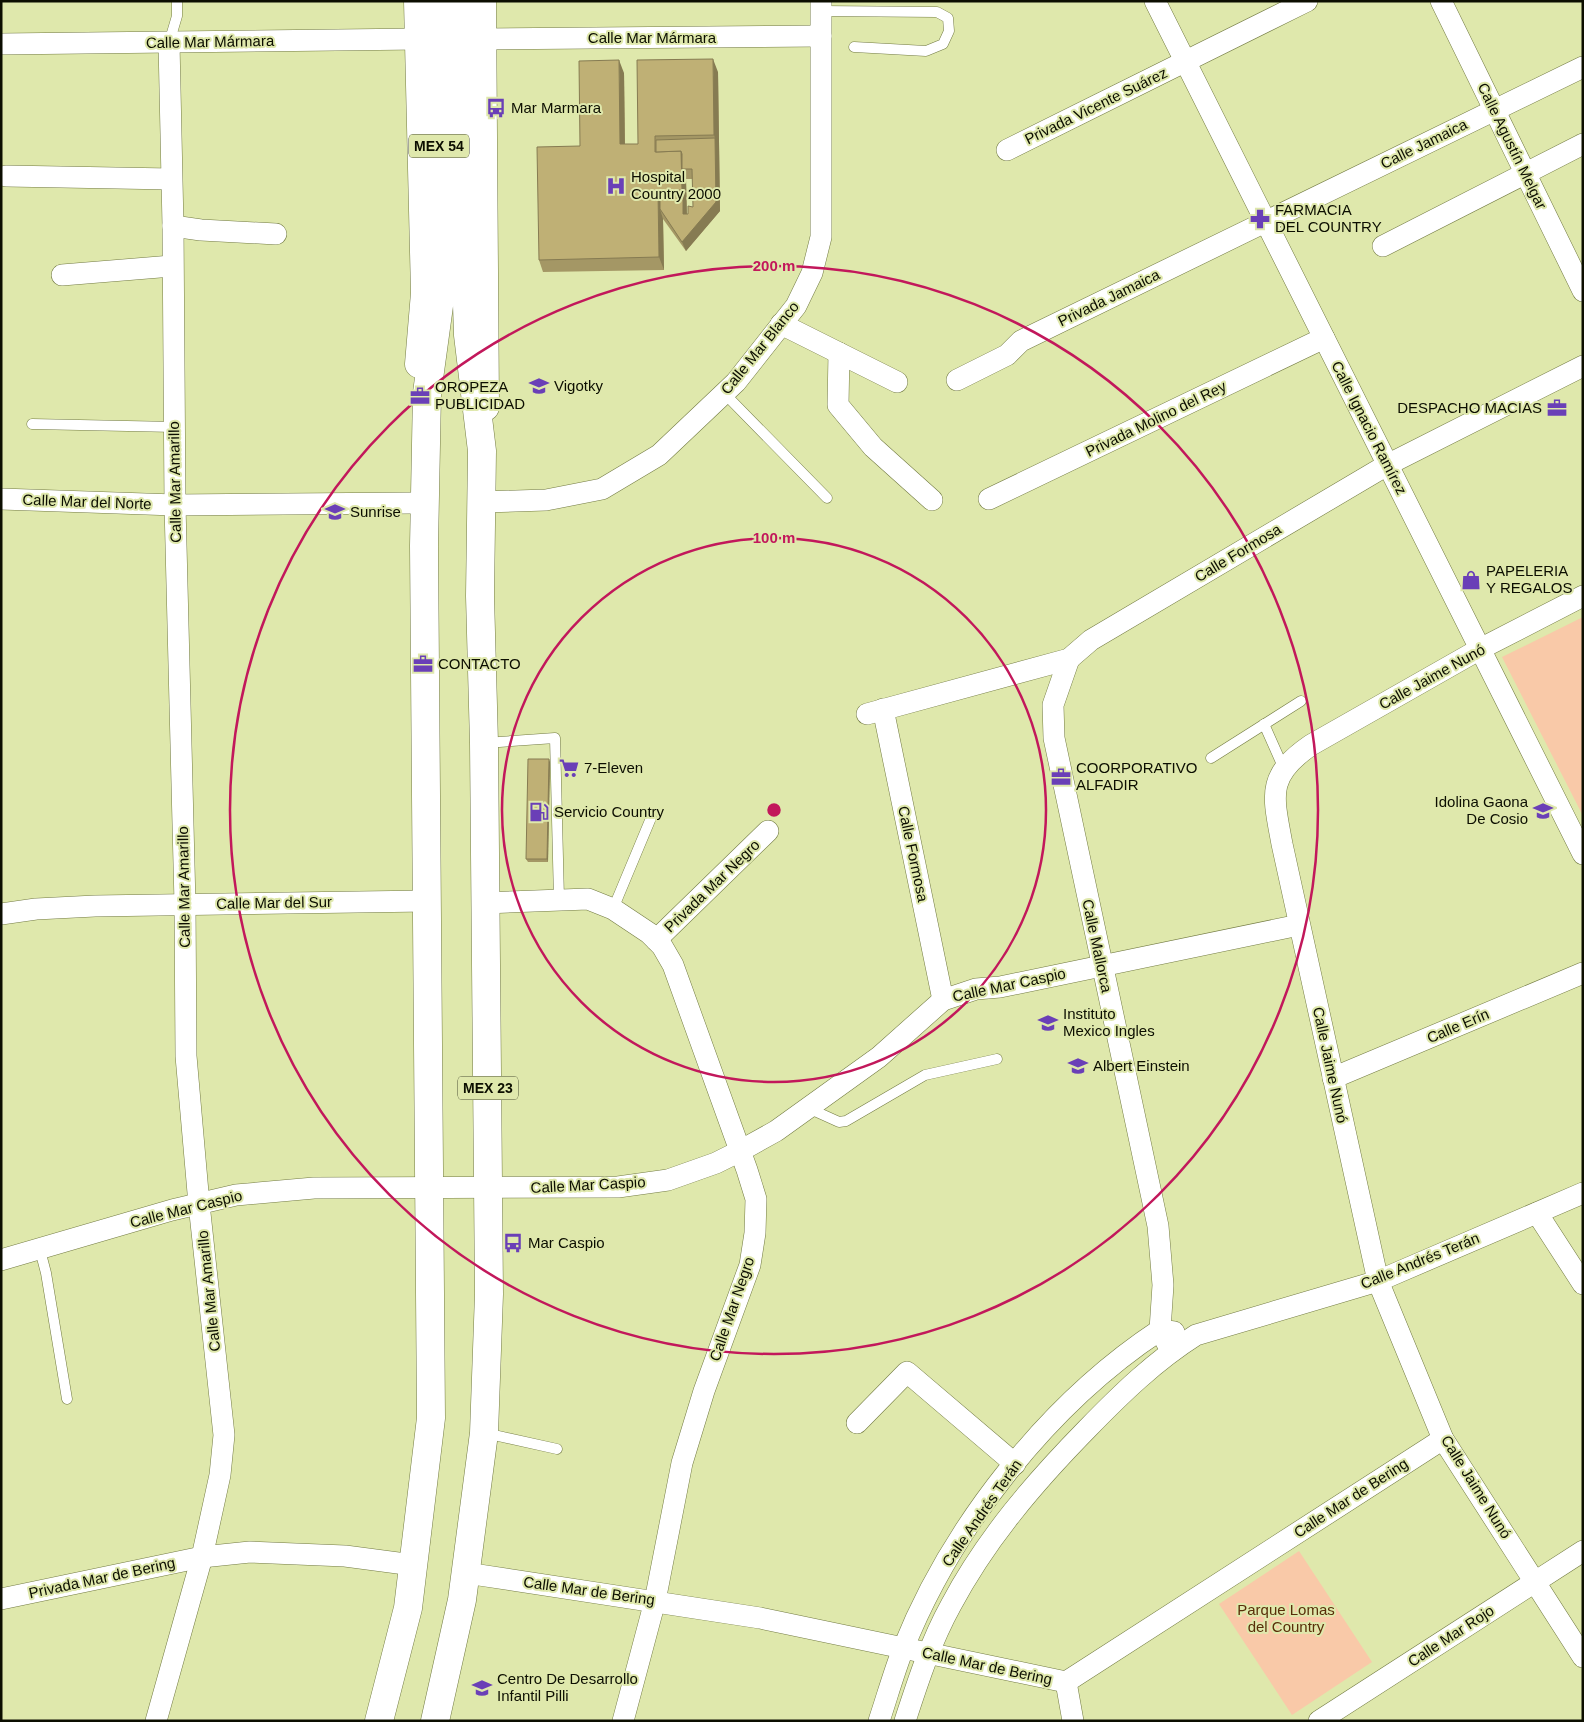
<svg xmlns="http://www.w3.org/2000/svg" width="1584" height="1722" viewBox="0 0 1584 1722" font-family="Helvetica,sans-serif">
<style>
.green{fill:#f9c9a8}
.lines{fill:none;stroke-linecap:round;stroke-linejoin:round}
.lane-casing{stroke:#737b43;stroke-width:11}
.street-casing{stroke:#737b43;stroke-width:22}
.secondary-casing{stroke:#737b43;stroke-width:29}
.primary-casing{stroke:#737b43;stroke-width:29}
.lane{stroke:#fff;stroke-width:10}
.street{stroke:#fff;stroke-width:21}
.secondary{stroke:#fff;stroke-width:28}
.primary{stroke:#fff;stroke-width:28}
.wall{fill:#a49765;fill-rule:evenodd}
.shaded-wall{fill:#867b52}
.building{fill:#bfb075;stroke:#867b52}
.ring{fill:none;stroke:#c2185b;stroke-width:2.5}
.labels{text-anchor:middle;stroke-width:4;stroke-linejoin:round;paint-order:stroke}
.shield{fill:#dfe8ac;stroke:#4b4f34;stroke-width:1}
.shield-label{font-size:14px;font-weight:bold;fill:#0c0e00}
.street-label{font-size:15px;fill:#0c0e00;stroke:#dfe8ac}
.poi-label{font-size:15px;fill:#0c0e00;stroke:#dfe8ac;text-anchor:start}
.park-label{font-size:15px;fill:#592e09;stroke:#dfe8ac}
.centre{fill:#c2185b;stroke:#dfe8ac;stroke-width:2.5}
.ring-label{font-size:15px;text-anchor:middle;font-weight:bold;fill:#c2185b;stroke:#dfe8ac;stroke-width:4;stroke-linejoin:round;paint-order:stroke}
</style>
<rect width="100%" height="100%" fill="#dfe8ac"/>
<g class="green">
<polygon points="1583,617 1583,816 1502,657"/>
<polygon points="1299,1551 1372,1662 1292,1715 1219,1604"/>
</g>
<g class="lines">
<defs>
<g id="lane">
<polyline points="821,11 937,12 948,18 949,31 943,44 926,51 854,47"/>
<polyline points="169,43 177,16 177,1"/>
<polyline points="724,393 827,498"/>
<polyline points="32,424 175,427"/>
<polyline points="1264,724 1284,769"/>
<polyline points="485,743 555,738 559,899"/>
<polyline points="1211,758 1301,701"/>
<polyline points="613,909 651,818"/>
<polyline points="808,1108 839,1122 846,1121 925,1075 997,1059"/>
<polyline points="40,1250 46,1273 67,1399"/>
<polyline points="485,1433 557,1449"/>
</g>
<g id="street">
<polyline points="1155,1 1583,854"/>
<polyline points="1441,1 1583,291"/>
<polyline points="482,39 821,36"/>
<polyline points="1,44 419,39"/>
<polyline points="1007,150 1307,1"/>
<polyline points="6,176 171,179"/>
<polyline points="173,226 201,230 276,234"/>
<polyline points="1383,246 1583,144"/>
<polyline points="62,275 172,266"/>
<polyline points="781,324 897,382"/>
<polyline points="839,353 838,405 873,447 932,500"/>
<polyline points="957,380 1007,355 1021,341 1583,67"/>
<polyline points="1,499 175,505 413,503"/>
<polyline points="989,499 1324,338"/>
<polyline points="482,502 546,500 602,489 659,455 736,382 796,306 812,273 821,237 821,1"/>
<path d="M 1583,596 L 1480,649 L 1311,745 C 1266,776 1273,795 1282,844 L 1378,1281 L 1443,1439 L 1583,1657"/>
<polyline points="1069,659 1053,705 1054,738 1158,1226 1163,1285 1160,1330 1171,1351"/>
<polyline points="883,709 943,1000"/>
<polyline points="867,714 1069,659 1091,640 1387,465 1583,366"/>
<polyline points="485,903 588,899 613,909 649,933 662,946 673,965 747,1170 756,1199 755,1233 750,1265 704,1391 682,1463 655,1601 623,1721"/>
<polyline points="1,914 36,909 95,906 427,901"/>
<polyline points="656,940 768,831"/>
<polyline points="1333,1078 1583,973"/>
<polyline points="1537,1213 1583,1284"/>
<polyline points="1,1260 172,1210 236,1195 314,1188 618,1187 668,1180 716,1163 740,1151 776,1131 879,1057 943,1000 976,989 1000,987 1299,925"/>
<polyline points="857,1423 907,1372 1015,1464"/>
<polyline points="466,1573 760,1618 1066,1682 1443,1439"/>
<polyline points="1,1599 202,1557 250,1552 345,1556 413,1565"/>
<polyline points="1066,1682 1073,1721"/>
<polyline points="156,1721 202,1557 220,1475 224,1435 199,1204 186,1056 185,904 175,505 173,226 169,43"/>
<path d="M 879,1721 C 887,1697 894,1672 903,1649 C 952,1526 1049,1403 1160,1330 L 1174,1332"/>
<path d="M 905,1721 C 918,1681 931,1641 951,1605 C 986,1539 1035,1482 1087,1429 C 1121,1394 1155,1361 1196,1335 L 1378,1281 L 1583,1193"/>
<polyline points="1319,1721 1583,1551"/>
</g>
<g id="secondary">
<polyline points="418,1 425,293 419,364"/>
<polyline points="482,1 485,407"/>
</g>
<g id="primary">
<polyline points="379,1721 408,1608 431,1418 424,546 427,393 441,291 437,1"/>
<polyline points="435,1721 462,1600 484,1433 489,1294 484,743 480,596 482,451 468,335 457,1"/>
</g>
</defs>
<use href="#lane" class="lane-casing"/>
<use href="#street" class="street-casing"/>
<use href="#secondary" class="secondary-casing"/>
<use href="#primary" class="primary-casing"/>
<use href="#lane" class="lane"/>
<use href="#street" class="street"/>
<use href="#secondary" class="secondary"/>
<use href="#primary" class="primary"/>
</g>
<g class="wall">
<path d="M 718,72 L 720,211 L 686,251 L 663,219 L 664,270 L 543,272 L 539,260 L 624,73 L 625,144 L 638,144 ZM 686,179 L 693,179 L 693,207 L 688,214 L 687,214 Z"/>
<polygon points="550,762 548,862 528,862 526,859"/>
</g>
<g class="shaded-wall">
<polygon points="713,59 718,72 720,211 686,251 682,242 715,138 714,135"/>
<polygon points="619,60 624,73 625,157 620,144"/>
<polygon points="681,151 686,164 682,169 686,179 687,224 683,214 683,193 682,190"/>
<polygon points="658,191 663,203 660,209 663,219 664,270 659,257"/>
<polygon points="549,759 550,762 548,862 547,859"/>
</g>
<g class="building">
<polygon points="713,59 714,135 655,136 655,152 681,151 682,190 658,191 659,257 539,260 537,147 580,146 579,61 619,60 620,144 638,144 637,60"/>
<polygon points="715,138 716,202 682,242 660,209 660,194 683,193 683,214 688,214 688,206 693,207 692,169 682,169 682,154 681,151 656,152 656,140"/>
<polygon points="528,759 549,759 547,859 526,859"/>
</g>
<g class="ring">
<circle cx="774" cy="810" r="272"/>
<circle cx="774" cy="810" r="544"/>
</g>
<defs>
<symbol id="bus-bare" viewBox="-9 -9 18 18"><path d="M-5-6H5V4H4V6H2V4H-2V6H-4V4H-5ZM-3.5-4V0h7V-4ZM-3.5 1.2v1.5H-2V1.2ZM2 1.2v1.5H3.5V1.2Z" fill="#6a3fb7" stroke="#dfe8ac" stroke-width="2.5" paint-order="stroke"/></symbol>
<symbol id="hospital-bare" viewBox="-9 -9 18 18"><path d="M-5-5h3v3.5h4V-5h3V5h-3V1.5h-4V5h-3Z" fill="#6a3fb7" stroke="#dfe8ac" stroke-width="2.5" paint-order="stroke"/></symbol>
<symbol id="pharmacy-bare" viewBox="-9 -9 18 18"><path d="M-2-6h4v4h4v4h-4v4h-4v-4h-4v-4h4Z" fill="#6a3fb7" stroke="#dfe8ac" stroke-width="2.5" paint-order="stroke"/></symbol>
<symbol id="school-bare" viewBox="-9 -9 18 18"><path d="M0-5L7-2L0 1L-7-2ZM-4 1L0 2.5L4 1V4Q0 6-4 4Z" fill="#6a3fb7" stroke="#dfe8ac" stroke-width="2.5" paint-order="stroke"/></symbol>
<symbol id="office-bare" viewBox="-9 -9 18 18"><path d="M-6-3h4V-5.5h4V-3h4V5H-6ZM-1-4.5V-3h2v-1.5ZM-6 0V1H6V0Z" fill="#6a3fb7" stroke="#dfe8ac" stroke-width="2.5" paint-order="stroke"/></symbol>
<symbol id="shop-bare" viewBox="-9 -9 18 18"><path d="M-5-2.5h2.3a2.7 3.5 0 0 1 5.4 0H5L5.5 6h-11ZM-1.5-2.5h3a1.5 2.3 0 0 0-3 0Z" fill="#6a3fb7" stroke="#dfe8ac" stroke-width="2.5" paint-order="stroke"/></symbol>
<symbol id="supermarket-bare" viewBox="-9 -9 18 18"><path d="M-6-5.5h2.5l.6 2H6L4.5 2H-2.5L-4.4-4H-6ZM-1.5 3.2a1.3 1.3 0 1 0 .1 0ZM3 3.2a1.3 1.3 0 1 0 .1 0Z" fill="#6a3fb7" stroke="#dfe8ac" stroke-width="2.5" paint-order="stroke"/></symbol>
<symbol id="fuel-bare" viewBox="-9 -9 18 18"><path d="M-5.5-6h7V0h2V4h1.3V-2.5L3-4.5l.8-.8L6-3V5H2.5V1h-1V6h-7ZM-4.2-4.7v3.2H.2V-4.7Z" fill="#6a3fb7" stroke="#dfe8ac" stroke-width="2.5" paint-order="stroke"/></symbol>
</defs>
<g fill-rule="evenodd">
<use href="#bus-bare" x="482" y="94" width="28" height="28"/>
<use href="#hospital-bare" x="602" y="172" width="28" height="28"/>
<use href="#pharmacy-bare" x="1246" y="205" width="28" height="28"/>
<use href="#school-bare" x="525" y="372" width="28" height="28"/>
<use href="#office-bare" x="406" y="382" width="28" height="28"/>
<use href="#office-bare" x="1543" y="394" width="28" height="28"/>
<use href="#school-bare" x="321" y="498" width="28" height="28"/>
<use href="#shop-bare" x="1457" y="566" width="28" height="28"/>
<use href="#office-bare" x="409" y="650" width="28" height="28"/>
<use href="#supermarket-bare" x="555" y="754" width="28" height="28"/>
<use href="#office-bare" x="1047" y="763" width="28" height="28"/>
<use href="#school-bare" x="1529" y="797" width="28" height="28"/>
<use href="#fuel-bare" x="525" y="798" width="28" height="28"/>
<use href="#school-bare" x="1034" y="1009" width="28" height="28"/>
<use href="#school-bare" x="1064" y="1052" width="28" height="28"/>
<use href="#bus-bare" x="499" y="1229" width="28" height="28"/>
<use href="#school-bare" x="468" y="1674" width="28" height="28"/>
</g>
<g class="labels">
<g class="shield">
<rect x="409" y="134.5" width="60" height="23" rx="4"/>
<rect x="458" y="1076.5" width="60" height="23" rx="4"/>
</g>
<g class="shield-label">
<text x="439" y="151">MEX 54</text>
<text x="488" y="1093">MEX 23</text>
</g>
<g class="street-label">
<text x="652" y="43">Calle Mar Mármara</text>
<text transform="translate(210 42) rotate(-1)" y="5">Calle Mar Mármara</text>
<text transform="translate(1096 106) rotate(-26)" y="5">Privada Vicente Suárez</text>
<text transform="translate(1424 144) rotate(-26)" y="5">Calle Jamaica</text>
<text transform="translate(1512 146) rotate(64)" y="5">Calle Agustín Melgar</text>
<text transform="translate(1109 298) rotate(-26)" y="5">Privada Jamaica</text>
<text transform="translate(760 348) rotate(-51)" y="5">Calle Mar Blanco</text>
<text transform="translate(1156 419) rotate(-26)" y="5">Privada Molino del Rey</text>
<text transform="translate(1369 428) rotate(63)" y="5">Calle Ignacio Ramírez</text>
<text transform="translate(175 482) rotate(-91)" y="5">Calle Mar Amarillo</text>
<text transform="translate(87 502) rotate(2)" y="5">Calle Mar del Norte</text>
<text transform="translate(1238 553) rotate(-31)" y="5">Calle Formosa</text>
<text transform="translate(1432 677) rotate(-29)" y="5">Calle Jaime Nunó</text>
<text transform="translate(913 854) rotate(78)" y="5">Calle Formosa</text>
<text transform="translate(712 886) rotate(-44)" y="5">Privada Mar Negro</text>
<text transform="translate(184 887) rotate(-91)" y="5">Calle Mar Amarillo</text>
<text transform="translate(274 903) rotate(-1)" y="5">Calle Mar del Sur</text>
<text transform="translate(1097 946) rotate(78)" y="5">Calle Mallorca</text>
<text transform="translate(1009 985) rotate(-12)" y="5">Calle Mar Caspio</text>
<text transform="translate(1458 1026) rotate(-23)" y="5">Calle Erín</text>
<text transform="translate(1330 1065) rotate(78)" y="5">Calle Jaime Nunó</text>
<text transform="translate(588 1185) rotate(-3)" y="5">Calle Mar Caspio</text>
<text transform="translate(186 1209) rotate(-14)" y="5">Calle Mar Caspio</text>
<text transform="translate(1420 1261) rotate(-22)" y="5">Calle Andrés Terán</text>
<text transform="translate(209 1291) rotate(-96)" y="5">Calle Mar Amarillo</text>
<text transform="translate(732 1309) rotate(-71)" y="5">Calle Mar Negro</text>
<text transform="translate(1476 1487) rotate(58)" y="5">Calle Jaime Nunó</text>
<text transform="translate(1351 1498) rotate(-33)" y="5">Calle Mar de Bering</text>
<text transform="translate(982 1513) rotate(-55)" y="5">Calle Andrés Terán</text>
<text transform="translate(102 1578) rotate(-12)" y="5">Privada Mar de Bering</text>
<text transform="translate(589 1591) rotate(8)" y="5">Calle Mar de Bering</text>
<text transform="translate(1451 1636) rotate(-33)" y="5">Calle Mar Rojo</text>
<text transform="translate(987 1666) rotate(12)" y="5">Calle Mar de Bering</text>
</g>
<g class="poi-label">
<text x="511" y="113">Mar Marmara</text>
<text x="631" y="182">Hospital<tspan x="631" dy="17">Country 2000</tspan></text>
<text x="1275" y="215">FARMACIA<tspan x="1275" dy="17">DEL COUNTRY</tspan></text>
<text x="554" y="391">Vigotky</text>
<text x="435" y="392">OROPEZA<tspan x="435" dy="17">PUBLICIDAD</tspan></text>
<text x="1542" y="413" text-anchor="end">DESPACHO MACIAS</text>
<text x="350" y="517">Sunrise</text>
<text x="1486" y="576">PAPELERIA<tspan x="1486" dy="17">Y REGALOS</tspan></text>
<text x="438" y="669">CONTACTO</text>
<text x="584" y="773">7-Eleven</text>
<text x="1076" y="773">COORPORATIVO<tspan x="1076" dy="17">ALFADIR</tspan></text>
<text x="1528" y="807" text-anchor="end">Idolina Gaona<tspan x="1528" dy="17">De Cosio</tspan></text>
<text x="554" y="817">Servicio Country</text>
<text x="1063" y="1019">Instituto<tspan x="1063" dy="17">Mexico Ingles</tspan></text>
<text x="1093" y="1071">Albert Einstein</text>
<text x="528" y="1248">Mar Caspio</text>
<text x="497" y="1684">Centro De Desarrollo<tspan x="497" dy="17">Infantil Pilli</tspan></text>
</g>
<g class="park-label">
<text x="1286" y="1615">Parque Lomas<tspan x="1286" dy="17">del Country</tspan></text>
</g>
</g>
<circle cx="774" cy="810" r="8" class="centre"/>
<g class="ring-label">
<text x="774" y="271">200 m</text>
<text x="774" y="543">100 m</text>
</g>
<rect width="1584" height="1722" fill="none" stroke="#0c0e00" stroke-width="5"/>
</svg>
